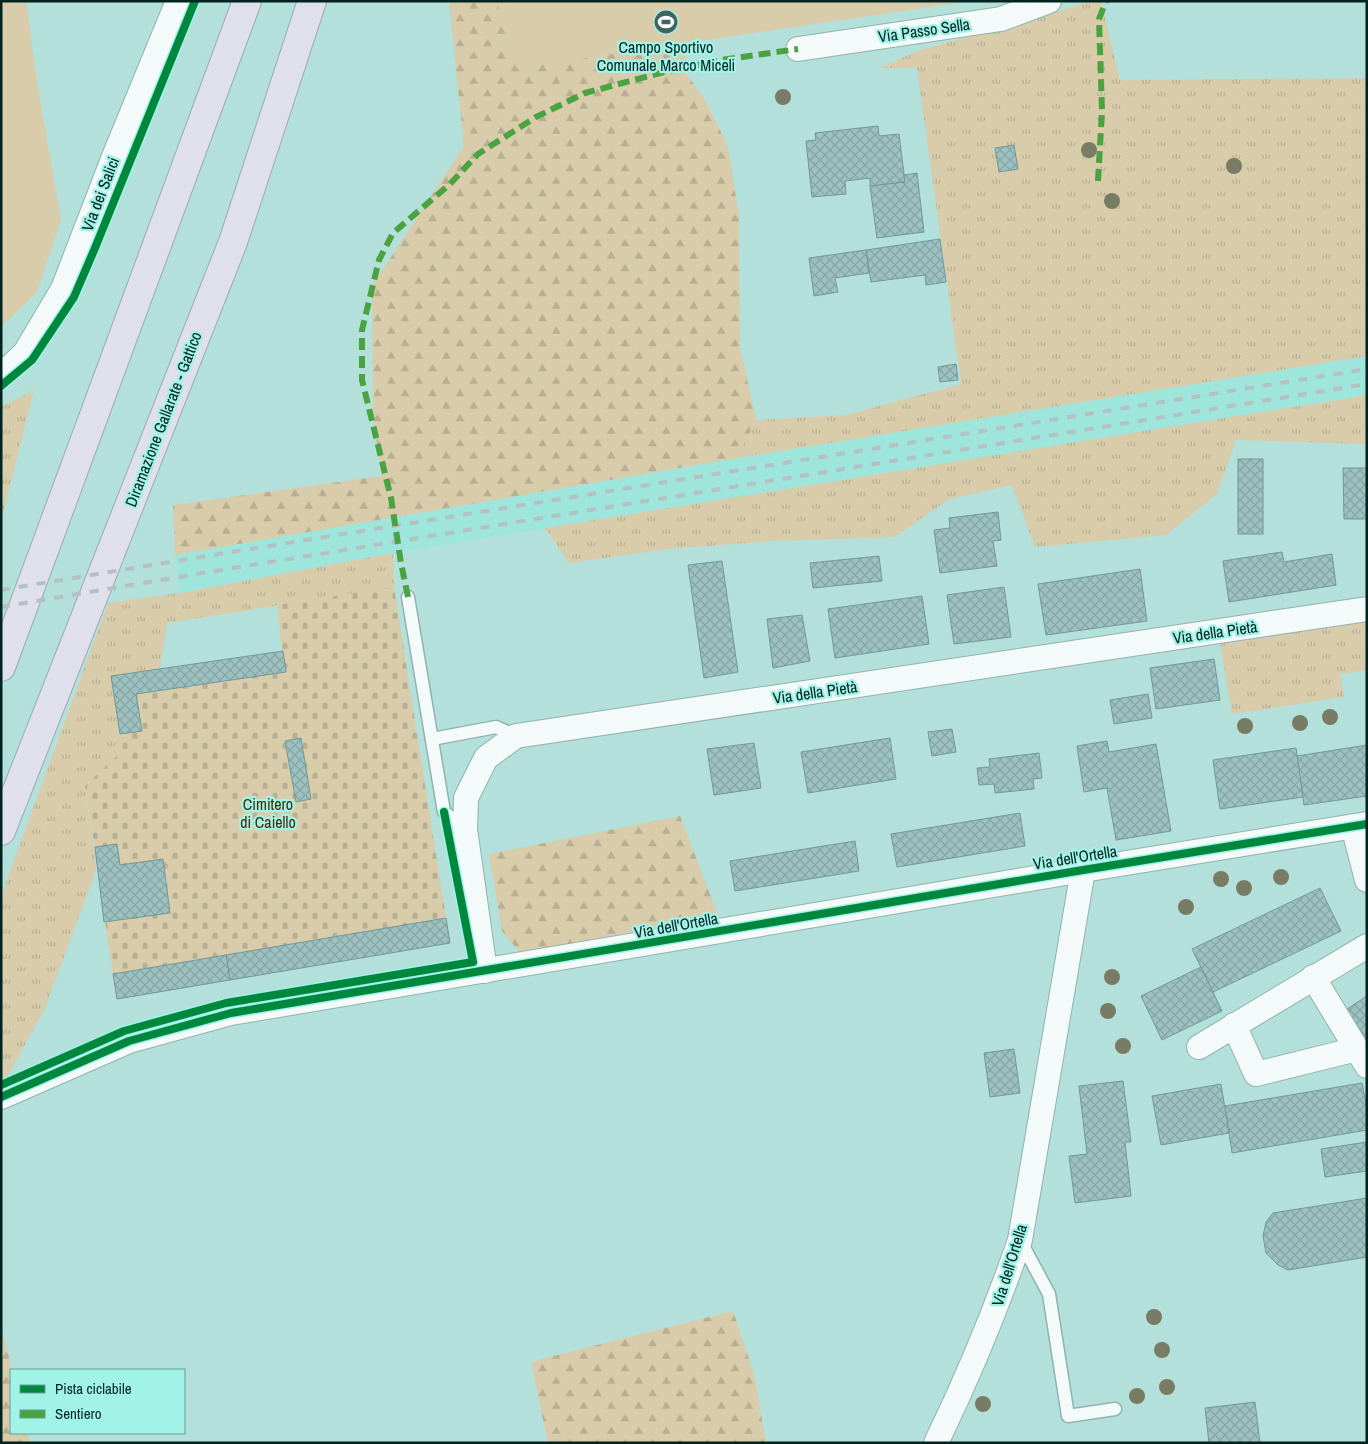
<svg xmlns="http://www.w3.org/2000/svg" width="1368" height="1444" viewBox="0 0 1368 1444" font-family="'Archivo Narrow',sans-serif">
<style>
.built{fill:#9ee5dc}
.grass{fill:url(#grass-tufts)}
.forest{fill:url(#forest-firs)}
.cemetery{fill:url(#cemetery-stones)}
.pitch{fill:#d8ccaa}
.building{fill:url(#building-cross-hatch);stroke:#729897}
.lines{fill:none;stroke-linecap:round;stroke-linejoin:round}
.service-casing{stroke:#90b3af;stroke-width:15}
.minor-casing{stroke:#90b3af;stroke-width:26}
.motorway-casing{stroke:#9aaab5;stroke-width:30}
.service{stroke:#f4faf9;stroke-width:12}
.minor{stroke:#f4faf9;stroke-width:24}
.motorway{stroke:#dfe0eb;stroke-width:28}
.rail{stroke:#b4c1c0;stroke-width:4;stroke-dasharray:9 9;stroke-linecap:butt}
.quiet{stroke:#4ba241;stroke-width:6;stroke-dasharray:12 6;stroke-linecap:butt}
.cycleway-casing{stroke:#a1f2e7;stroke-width:11}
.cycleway{stroke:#00873e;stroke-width:8}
.tree{fill:#797c65}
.labels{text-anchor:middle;stroke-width:4.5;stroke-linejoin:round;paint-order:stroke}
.street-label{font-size:16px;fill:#00231f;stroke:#a1f2e7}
.poi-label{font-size:16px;fill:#00231f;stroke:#a1f2e7}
.park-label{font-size:16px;fill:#492a05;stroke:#a1f2e7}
</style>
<defs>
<pattern id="grass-tufts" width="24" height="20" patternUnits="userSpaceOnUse" patternTransform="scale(1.25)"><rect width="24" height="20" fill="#d8ccaa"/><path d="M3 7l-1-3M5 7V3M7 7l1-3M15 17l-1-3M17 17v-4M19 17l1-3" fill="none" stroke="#b8af92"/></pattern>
<pattern id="forest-firs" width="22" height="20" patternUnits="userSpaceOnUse" patternTransform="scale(1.25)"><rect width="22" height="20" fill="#d8ccaa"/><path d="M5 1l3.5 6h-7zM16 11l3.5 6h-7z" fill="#b8af92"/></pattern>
<pattern id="cemetery-stones" width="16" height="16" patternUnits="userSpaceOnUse" patternTransform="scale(1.25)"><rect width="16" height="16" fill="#d8ccaa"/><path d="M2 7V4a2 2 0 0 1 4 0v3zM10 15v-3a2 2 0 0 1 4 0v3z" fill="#b8af92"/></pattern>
<pattern id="building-cross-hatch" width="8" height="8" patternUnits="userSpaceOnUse" patternTransform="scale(1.25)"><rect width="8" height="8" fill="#9dc1c0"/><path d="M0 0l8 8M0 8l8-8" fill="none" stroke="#85a6a5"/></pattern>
</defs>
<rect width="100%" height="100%" fill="#b3e0da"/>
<polygon class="built" points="1367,356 1367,395 393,553 180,593 175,555 737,458"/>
<g class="grass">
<polygon points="1092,1 1101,1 1120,80 1367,78 1367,356 737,458 756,420 846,415 961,384 917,68 880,68 917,51 1012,25"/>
<polygon points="34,390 2,518 1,518 1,407"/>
<polygon points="1367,395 1367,444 1236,440 1217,494 1166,535 1035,547 1012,485 950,499 894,537 773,541 668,549 569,563 545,528"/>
<polygon points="393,553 394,587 167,623 160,669 111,676 123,750 85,786 97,868 45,1008 8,1076 1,1078 1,896 108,603 180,593"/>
<polygon points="1367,619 1367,670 1340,674 1344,697 1232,714 1220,642"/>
</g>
<g class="forest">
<polygon points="449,1 497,1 517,68 687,43 684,70 707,103 728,147 739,217 740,347 756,420 737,458 175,555 173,505 382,476 373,417 372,286 464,146"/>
<polygon points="680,816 718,915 520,953 502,931 489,854"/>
<polygon points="733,1311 754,1374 766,1443 548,1443 531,1363 541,1359"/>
<polygon points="1,1326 12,1370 11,1433 28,1433 30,1443 1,1443"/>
</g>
<path class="cemetery" d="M 394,587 L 450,943 L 117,999 C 105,928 97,857 85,786 L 123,750 L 111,676 L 282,651 L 277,605 Z"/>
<g class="pitch">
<polygon points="1,1 26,1 37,82 61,220 37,292 1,327"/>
<polygon points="497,1 970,1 517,68"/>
</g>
<g class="building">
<polygon points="878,126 879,136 899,134 905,182 870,186 870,178 845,181 846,194 812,197 806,141 816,140 815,133"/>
<polygon points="1014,145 1018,169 999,172 995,148"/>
<polygon points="917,173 924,232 877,238 870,186 905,182 904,175"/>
<polygon points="940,239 946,282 926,285 925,275 871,282 866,250"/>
<polygon points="866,250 869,273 835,278 838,292 814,296 809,258"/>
<polygon points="956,364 958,380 940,382 938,367"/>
<rect x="1238" y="459" width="25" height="75"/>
<polygon points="1343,468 1367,468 1367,519 1344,519"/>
<polygon points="998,512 1001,540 993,541 997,566 940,573 934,530 950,528 949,518"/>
<polygon points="1282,552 1284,562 1332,554 1336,585 1229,602 1223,561"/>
<polygon points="879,556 882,581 813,588 810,563"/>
<polygon points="722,561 738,672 704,678 688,565"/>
<polygon points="1140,569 1147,621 1046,635 1038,584"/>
<polygon points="1004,587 1011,637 954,644 947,595"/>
<polygon points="922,596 929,644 835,658 828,609"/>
<polygon points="802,615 810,661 773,668 767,619"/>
<polygon points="283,651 286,672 136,694 142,731 120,734 111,676"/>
<polygon points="1214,659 1220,700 1156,709 1150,668"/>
<polygon points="1148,694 1152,718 1114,724 1110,700"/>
<polygon points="952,729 956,752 932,756 928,732"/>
<polygon points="301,738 311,799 296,802 285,741"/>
<polygon points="890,738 896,779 808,793 801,752"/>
<polygon points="1107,741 1109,752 1156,744 1171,831 1116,840 1107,788 1084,792 1077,746"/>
<polygon points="754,743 761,788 714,795 707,749"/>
<polygon points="1367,745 1367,796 1304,805 1297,756"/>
<polygon points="1296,748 1303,797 1220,809 1213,760"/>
<polygon points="1039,753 1042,778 1033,779 1034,789 995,793 994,784 979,785 977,768 990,767 989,759"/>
<polygon points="1020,813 1025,846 897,867 891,834"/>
<polygon points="855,841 859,871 735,891 730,861"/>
<polygon points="117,844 120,865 163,859 170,913 104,922 95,847"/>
<polygon points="1320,888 1341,931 1213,992 1192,949"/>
<polygon points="446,918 450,943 230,980 226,955"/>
<polygon points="226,955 230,980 117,999 113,974"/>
<polygon points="1201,967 1222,1011 1162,1040 1141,996"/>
<polygon points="1367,996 1367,1045 1344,1011"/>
<polygon points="1014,1049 1020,1093 990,1097 984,1053"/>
<polygon points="1123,1081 1131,1142 1125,1142 1131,1196 1075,1203 1069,1156 1087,1154 1079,1086"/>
<polygon points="1362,1083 1367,1109 1367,1130 1232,1153 1225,1106"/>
<polygon points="1221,1084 1229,1133 1161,1145 1152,1096"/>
<polygon points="1367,1142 1367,1171 1325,1177 1321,1149"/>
<polygon points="1367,1198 1367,1257 1288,1270 1278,1265 1266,1253 1263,1236 1266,1222 1273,1213"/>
<polygon points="1255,1402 1260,1443 1209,1443 1205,1408"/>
</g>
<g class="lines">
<defs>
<g id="service">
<polyline points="408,597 444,812 465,829"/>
<polyline points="432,739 496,727 516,736"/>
<polyline points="1020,1240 1049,1294 1068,1416 1115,1409"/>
</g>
<g id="minor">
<polyline points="798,49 1001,19 1049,1"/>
<polyline points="1,375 25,353 63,289 115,154 178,1"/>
<polyline points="1353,826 1367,880"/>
<polyline points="485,971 465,829 466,798 486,758 516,736 1367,609"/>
<polyline points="1313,977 1367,1066"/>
<polyline points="1234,1025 1256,1074 1357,1049"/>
<polyline points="1199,1047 1367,946"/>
<polyline points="1,1097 129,1041 231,1013 1083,870 1367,824"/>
<path d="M 936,1443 C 968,1377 996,1310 1020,1240 L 1083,870"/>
</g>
<g id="motorway">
<polyline points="1,667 247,1"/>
<polyline points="1,831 233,242 312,1"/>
</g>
</defs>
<use href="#service" class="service-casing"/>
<use href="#minor" class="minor-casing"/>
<use href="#motorway" class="motorway-casing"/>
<use href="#service" class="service"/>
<use href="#minor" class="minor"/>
<use href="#motorway" class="motorway"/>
<g class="rail">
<polyline points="1,590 176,561 1367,369"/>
<polyline points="1,607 178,577 1367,384"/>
</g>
<g class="quiet">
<polyline points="1098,181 1102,111 1099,19 1106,1"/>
<polyline points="408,597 401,563 391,498 362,380 362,330 379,260 393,233 450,184 478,154 536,117 585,93 664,72 721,60 798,49"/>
</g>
<defs>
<g id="cycleway">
<polyline points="1,386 32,360 74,297 95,248 195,1"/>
<polyline points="1,1085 124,1031 226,1003 473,962 444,812"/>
<polyline points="1,1097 129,1041 231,1013 1083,870 1367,824"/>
</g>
</defs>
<use href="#cycleway" class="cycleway-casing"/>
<use href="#cycleway" class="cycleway"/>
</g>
<g class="tree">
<circle cx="783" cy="97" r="8"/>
<circle cx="1089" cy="150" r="8"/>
<circle cx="1234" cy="166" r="8"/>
<circle cx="1112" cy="201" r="8"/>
<circle cx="1330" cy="717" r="8"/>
<circle cx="1300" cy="723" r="8"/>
<circle cx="1245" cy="726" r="8"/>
<circle cx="1281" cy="877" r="8"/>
<circle cx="1221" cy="879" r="8"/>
<circle cx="1244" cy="888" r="8"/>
<circle cx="1186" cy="907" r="8"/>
<circle cx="1112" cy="977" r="8"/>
<circle cx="1108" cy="1011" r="8"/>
<circle cx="1123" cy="1046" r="8"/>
<circle cx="1154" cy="1317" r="8"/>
<circle cx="1162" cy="1350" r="8"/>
<circle cx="1167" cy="1387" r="8"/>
<circle cx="1137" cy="1396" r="8"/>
<circle cx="983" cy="1404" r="8"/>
</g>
<defs>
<symbol id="stadium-disc" viewBox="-11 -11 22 22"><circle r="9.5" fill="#3f6560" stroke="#a1f2e7"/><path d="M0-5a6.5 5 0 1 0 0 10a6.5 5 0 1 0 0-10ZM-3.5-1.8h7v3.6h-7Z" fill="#fff"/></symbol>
</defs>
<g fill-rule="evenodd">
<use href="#stadium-disc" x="652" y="8" width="28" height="28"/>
</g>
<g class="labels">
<g class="street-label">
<text transform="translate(924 30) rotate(-8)" y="6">Via Passo Sella</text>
<text transform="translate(100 194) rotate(-69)" y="6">Via dei Salici</text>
<text transform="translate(163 419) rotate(-69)" y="6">Diramazione Gallarate - Gattico</text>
<text transform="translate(1215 632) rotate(-8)" y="6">Via della Pietà</text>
<text transform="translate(815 692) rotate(-8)" y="6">Via della Pietà</text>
<text transform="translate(1075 857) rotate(-9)" y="6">Via dell'Ortella</text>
<text transform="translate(676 925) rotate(-10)" y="6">Via dell'Ortella</text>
<text transform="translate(1009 1265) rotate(-73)" y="6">Via dell'Ortella</text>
</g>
<g class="poi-label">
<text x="666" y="53">Campo Sportivo<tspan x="666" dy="18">Comunale Marco Miceli</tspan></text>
</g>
<g class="park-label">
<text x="268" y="810">Cimitero<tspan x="268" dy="18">di Caiello</tspan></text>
</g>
</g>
<rect width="1368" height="1444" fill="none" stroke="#00231f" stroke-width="5"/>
<rect x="10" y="1369" width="175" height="65" fill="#a1f2e7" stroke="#619f97"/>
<rect x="20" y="1385" width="25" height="8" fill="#00873e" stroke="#619f97"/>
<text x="55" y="1394" font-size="15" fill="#00231f">Pista ciclabile</text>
<rect x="20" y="1410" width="25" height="8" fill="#4ba241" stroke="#619f97"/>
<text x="55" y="1419" font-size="15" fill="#00231f">Sentiero</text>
</svg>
